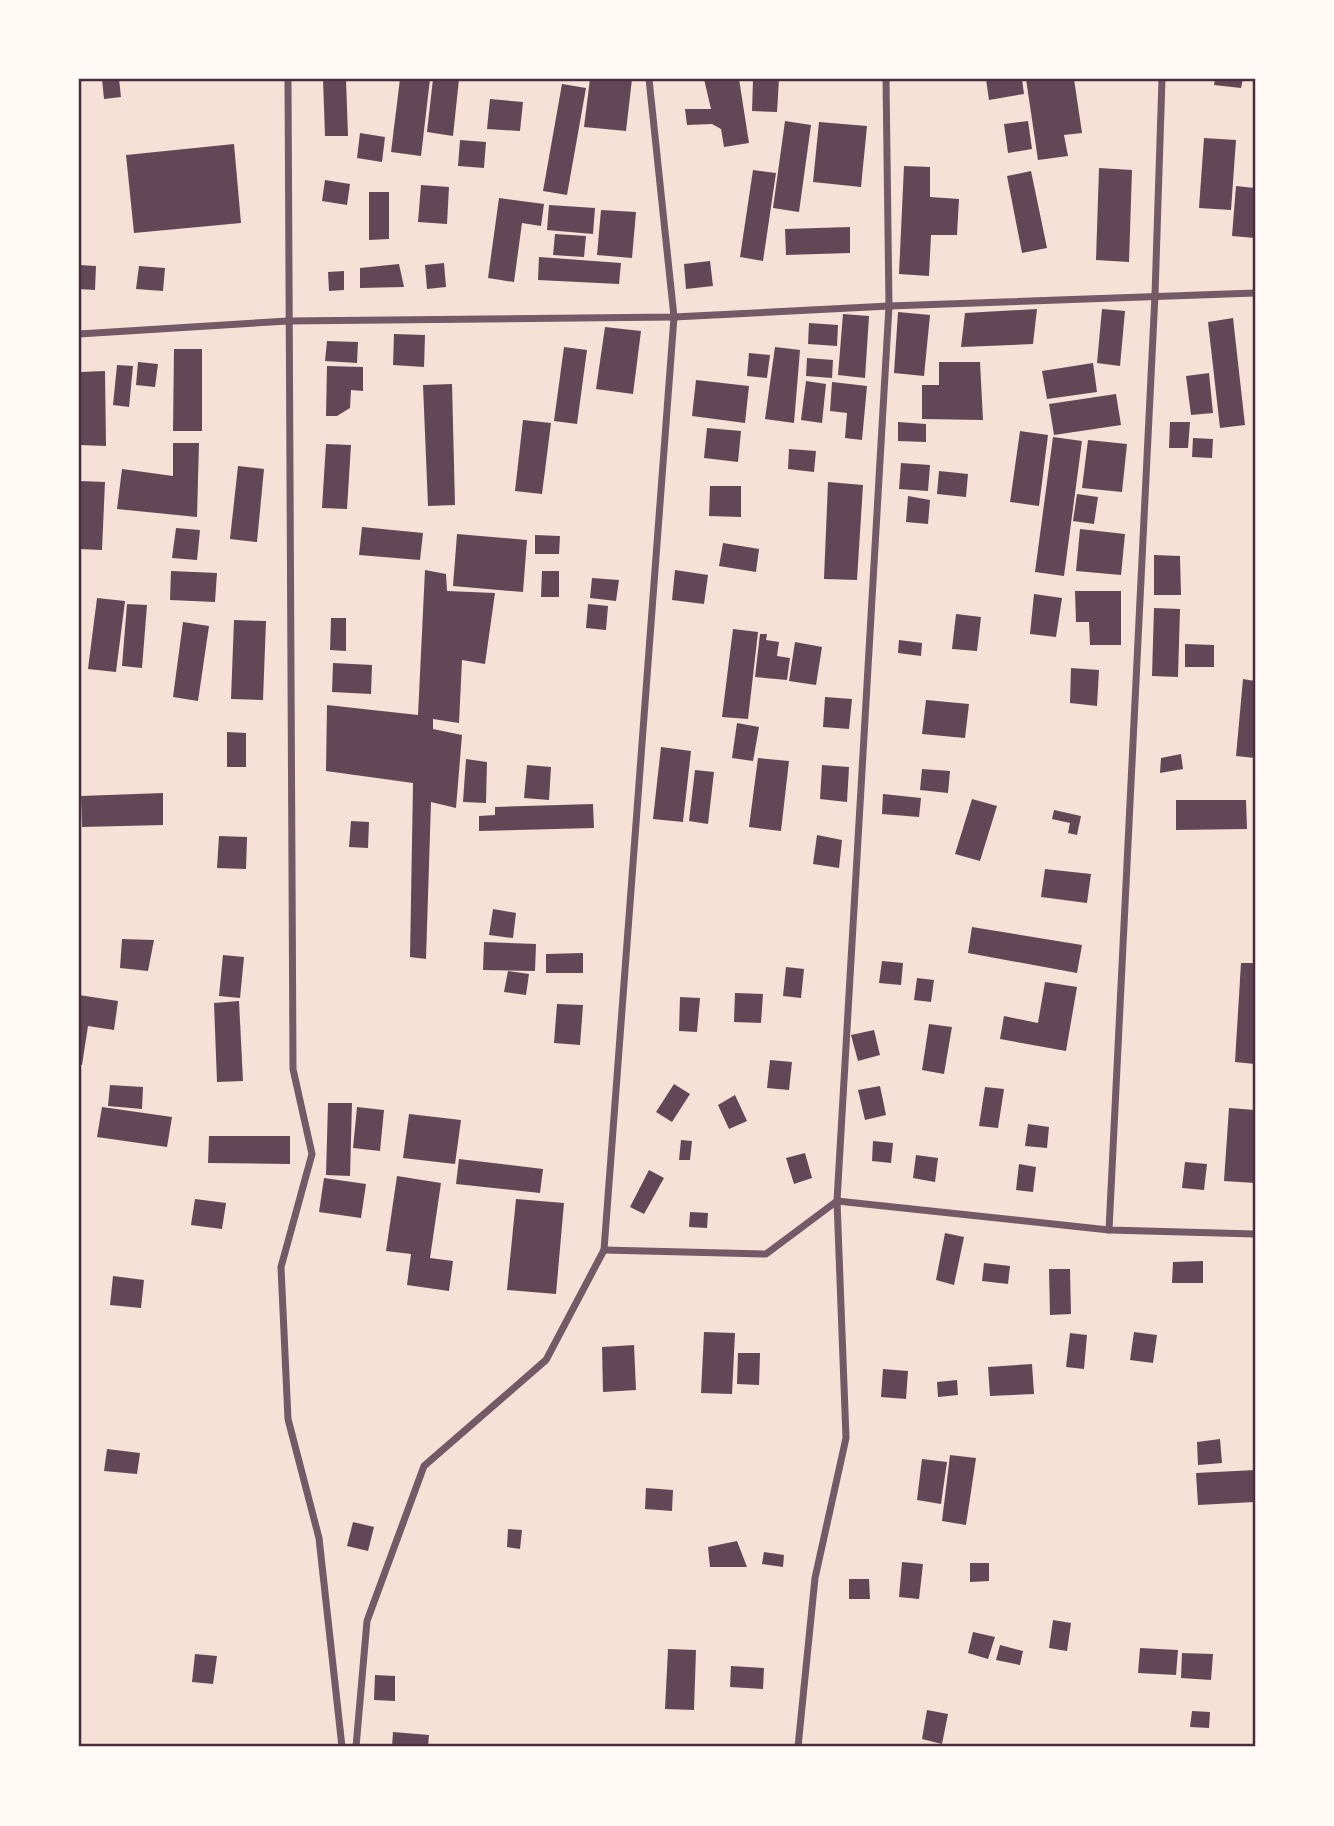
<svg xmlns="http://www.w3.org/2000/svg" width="1334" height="1826" viewBox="0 0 1334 1826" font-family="Inter,sans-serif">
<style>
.building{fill:#644757}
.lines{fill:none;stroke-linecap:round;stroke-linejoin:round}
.minor{stroke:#755966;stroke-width:7}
.neatline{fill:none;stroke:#4a2c40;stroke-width:2.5}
</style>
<rect width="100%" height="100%" fill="#f7e1d7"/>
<g class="building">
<polygon points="102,79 119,79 121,97 104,99"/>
<polygon points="323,79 346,79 348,136 325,136"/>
<polygon points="400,79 430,79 421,156 391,152"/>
<polygon points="433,79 459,79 453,136 427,132"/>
<polygon points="590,79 632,79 626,131 584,127"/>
<polygon points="704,79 739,79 749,143 724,147 721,129 712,124 687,125 685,109 711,109"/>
<polygon points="753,79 779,79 777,112 752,111"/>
<polygon points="986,79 1022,79 1024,94 989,100"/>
<polygon points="1026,79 1074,79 1082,133 1064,135 1068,156 1038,160"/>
<polygon points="1215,79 1243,79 1241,88 1214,85"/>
<polygon points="562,84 586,88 567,195 543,191"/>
<polygon points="490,99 523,102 520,131 487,129"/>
<polygon points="785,121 811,125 799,212 773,208"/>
<polygon points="1028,121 1032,149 1008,153 1004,124"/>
<polygon points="819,122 867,126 861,187 813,182"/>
<polygon points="360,133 385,137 382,162 357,158"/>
<polygon points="1204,138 1236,140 1231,210 1199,208"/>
<polygon points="460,140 486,142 484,168 458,166"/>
<polygon points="234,144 241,223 134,233 126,155"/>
<polygon points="904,166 930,167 930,197 959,199 957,235 931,235 929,276 899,274"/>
<polygon points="1099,168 1132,170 1129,262 1096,260"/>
<polygon points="753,170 776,173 763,261 740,257"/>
<polygon points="1031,171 1047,248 1022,253 1007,176"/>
<polygon points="325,180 350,184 347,205 322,201"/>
<polygon points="421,185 449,187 447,224 418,222"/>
<polygon points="1236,186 1255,188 1255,238 1232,236"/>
<polygon points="369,192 389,192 389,239 369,240"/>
<polygon points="499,198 544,204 541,226 522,223 514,282 488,278"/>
<polygon points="549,205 595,208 593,234 547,230"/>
<polygon points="601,210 636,212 632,258 597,255"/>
<polygon points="850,227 850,253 786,255 785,229"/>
<polygon points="555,234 586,236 584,257 553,255"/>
<polygon points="539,257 621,263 619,284 538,280"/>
<polygon points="710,261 713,286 686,289 684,264"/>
<polygon points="444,263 446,287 427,289 425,265"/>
<polygon points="399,264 404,287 360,288 360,268"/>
<polygon points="79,265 96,266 95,290 79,289"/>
<polygon points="139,266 165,268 163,291 136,289"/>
<polygon points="344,271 344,290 329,291 328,272"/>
<polygon points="1037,309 1033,344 961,347 965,313"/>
<polygon points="1102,309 1125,311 1120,366 1097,363"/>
<polygon points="898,312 930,315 924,376 894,373"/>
<polygon points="843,314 869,316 865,378 838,375"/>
<polygon points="1233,318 1245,425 1220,428 1208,322"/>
<polygon points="809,323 838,325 837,346 808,344"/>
<polygon points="605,327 641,331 633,394 596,389"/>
<polygon points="394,334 425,335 424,367 393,365"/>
<polygon points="327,341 358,342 357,363 325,361"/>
<polygon points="564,347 587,350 577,424 554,421"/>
<polygon points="775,347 800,350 794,423 765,419"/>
<polygon points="174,349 202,349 202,431 173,431"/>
<polygon points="749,353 770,355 767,378 747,376"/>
<polygon points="807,358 833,360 832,378 806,376"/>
<polygon points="138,362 158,364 155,387 136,385"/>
<polygon points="939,362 980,362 983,420 922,419 922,385 939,385"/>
<polygon points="1093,363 1097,392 1047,399 1042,371"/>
<polygon points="117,365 133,366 129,407 113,405"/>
<polygon points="327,366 363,367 363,391 351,390 350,408 337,416 326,416"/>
<polygon points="105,371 106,446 80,445 80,372"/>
<polygon points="1209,373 1213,413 1191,415 1186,376"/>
<polygon points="696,380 749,386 745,423 692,416"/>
<polygon points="806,381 826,384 822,423 801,420"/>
<polygon points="832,382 867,386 862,440 845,438 847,413 830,411"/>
<polygon points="452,384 455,505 428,506 423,385"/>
<polygon points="1116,394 1121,425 1054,435 1049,404"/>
<polygon points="523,420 551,423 542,494 515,491"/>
<polygon points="898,422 926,424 926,442 898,441"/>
<polygon points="1170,422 1190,422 1188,448 1169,448"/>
<polygon points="707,428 741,431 738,462 704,458"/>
<polygon points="1020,431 1048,435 1039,506 1010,502"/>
<polygon points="1053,437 1082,441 1064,576 1035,572"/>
<polygon points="1193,438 1213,439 1212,458 1192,457"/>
<polygon points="1088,440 1127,444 1122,492 1082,488"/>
<polygon points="173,443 199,443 197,517 117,509 122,469 173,476"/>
<polygon points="326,444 351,445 347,509 322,508"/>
<polygon points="789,449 816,451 814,472 788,469"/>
<polygon points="901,463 930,465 928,491 899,489"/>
<polygon points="238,466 264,469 257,542 230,539"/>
<polygon points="939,471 968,474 966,497 937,494"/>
<polygon points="80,481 105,482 102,550 79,549"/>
<polygon points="828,482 863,485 857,580 824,579"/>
<polygon points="710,486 741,486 741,517 709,516"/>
<polygon points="1077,494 1098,497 1094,524 1073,521"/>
<polygon points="908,496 930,500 928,524 906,522"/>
<polygon points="362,527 423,533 420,560 359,555"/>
<polygon points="176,528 200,530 197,560 172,558"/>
<polygon points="1080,529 1125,534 1121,575 1076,571"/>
<polygon points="457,534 527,540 523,592 453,586"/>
<polygon points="535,535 560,536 559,554 535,554"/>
<polygon points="723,543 759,549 756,572 719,566"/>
<polygon points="1154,555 1180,556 1181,595 1154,595"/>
<polygon points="425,570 446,574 447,591 495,593 485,664 462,660 459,723 433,719 433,729 462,735 456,808 431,802 426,959 410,957 413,783 326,771 327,705 418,715"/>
<polygon points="675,570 708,575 704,604 672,600"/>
<polygon points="171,571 217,573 215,602 170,600"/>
<polygon points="542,571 559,571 559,597 541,597"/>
<polygon points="592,578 619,580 616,601 590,598"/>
<polygon points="1075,591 1121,591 1121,645 1090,645 1089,622 1076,622"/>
<polygon points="1034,594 1062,598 1056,637 1030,634"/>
<polygon points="97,598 125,601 116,672 88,669"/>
<polygon points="127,604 147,605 142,668 122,666"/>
<polygon points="588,604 608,606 606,630 586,628"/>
<polygon points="1154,608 1180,609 1178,677 1152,676"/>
<polygon points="956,614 981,617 977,651 952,649"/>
<polygon points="331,618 346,618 346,651 330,650"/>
<polygon points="234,620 266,621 263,700 231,699"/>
<polygon points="183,622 209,626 198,701 173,697"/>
<polygon points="733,629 758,632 748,719 722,717"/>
<polygon points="760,634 767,634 766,640 779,642 777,656 790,658 787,680 755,677"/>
<polygon points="899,640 922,643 921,656 898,653"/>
<polygon points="795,642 822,647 816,685 789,681"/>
<polygon points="1185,644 1214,645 1214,667 1185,667"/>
<polygon points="333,663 372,665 371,694 332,692"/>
<polygon points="1071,668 1099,670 1097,706 1070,703"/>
<polygon points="1243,679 1255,681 1255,758 1236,756"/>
<polygon points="825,697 852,699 849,729 823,727"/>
<polygon points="926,700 969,704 965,738 922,734"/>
<polygon points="737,723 759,727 753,761 732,758"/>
<polygon points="227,732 246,733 246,767 227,767"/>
<polygon points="661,747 691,751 683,822 653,819"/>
<polygon points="1181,754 1183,769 1160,773 1161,758"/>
<polygon points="758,758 789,761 781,831 749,827"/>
<polygon points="466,759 487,762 486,803 463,802"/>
<polygon points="527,765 551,767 549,800 524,798"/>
<polygon points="822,765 849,767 847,802 820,799"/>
<polygon points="922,769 950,771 948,793 920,790"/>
<polygon points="695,770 714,772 708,824 689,821"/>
<polygon points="163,793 163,825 82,827 81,796"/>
<polygon points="883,794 921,798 919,817 882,814"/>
<polygon points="972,799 997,806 980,861 955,854"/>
<polygon points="1176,800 1246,800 1247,829 1176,830"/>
<polygon points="593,804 594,828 479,831 479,816 495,815 495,807"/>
<polygon points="1054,810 1081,816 1077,835 1068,833 1070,823 1052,819"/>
<polygon points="351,821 369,822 368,848 349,847"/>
<polygon points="817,835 842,840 839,868 813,864"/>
<polygon points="219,836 247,837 246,869 217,868"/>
<polygon points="1045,869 1091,874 1087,903 1041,897"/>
<polygon points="493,909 516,913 513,938 489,935"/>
<polygon points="972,927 1082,945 1077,973 968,953"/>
<polygon points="122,939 154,940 148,971 120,968"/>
<polygon points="484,942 536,944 535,971 483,970"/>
<polygon points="583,953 583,973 546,973 546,954"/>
<polygon points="223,955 244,957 240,998 219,996"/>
<polygon points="882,961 903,963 901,985 879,983"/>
<polygon points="1241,963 1255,963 1255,1064 1235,1062"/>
<polygon points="786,967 804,969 801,998 783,996"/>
<polygon points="508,971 529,974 526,995 504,992"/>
<polygon points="917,978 934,980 931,1002 914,1000"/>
<polygon points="1045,982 1077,987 1066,1051 1000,1039 1004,1016 1038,1023"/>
<polygon points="735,993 763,994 761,1023 734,1022"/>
<polygon points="79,995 118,1001 114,1030 88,1026 82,1065 79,1064"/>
<polygon points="680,997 700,998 697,1032 679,1031"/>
<polygon points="239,1001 243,1081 217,1082 214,1003"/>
<polygon points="557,1004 583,1005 580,1045 554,1043"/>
<polygon points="929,1024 952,1027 944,1074 922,1070"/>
<polygon points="874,1030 880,1055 858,1061 851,1035"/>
<polygon points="770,1060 792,1062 789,1090 767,1088"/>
<polygon points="674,1084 690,1094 672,1122 656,1112"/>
<polygon points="110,1085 143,1087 142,1109 108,1106"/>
<polygon points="880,1086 886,1115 865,1120 858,1090"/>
<polygon points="985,1087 1004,1089 998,1128 979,1126"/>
<polygon points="735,1095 747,1121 729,1129 718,1105"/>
<polygon points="328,1103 352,1103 350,1176 326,1175"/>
<polygon points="102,1107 172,1117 167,1147 97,1137"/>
<polygon points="357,1107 384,1110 380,1151 353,1148"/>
<polygon points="1229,1108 1255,1110 1255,1183 1224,1181"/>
<polygon points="409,1114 461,1120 455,1164 403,1158"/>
<polygon points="1028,1124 1049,1127 1047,1148 1025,1146"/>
<polygon points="209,1136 290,1136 290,1164 208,1163"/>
<polygon points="681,1140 692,1141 690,1160 679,1160"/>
<polygon points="873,1141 893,1143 891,1163 872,1161"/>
<polygon points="805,1153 812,1178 794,1184 786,1158"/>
<polygon points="916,1155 938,1158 935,1182 913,1178"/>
<polygon points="459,1159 543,1169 540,1193 456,1184"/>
<polygon points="1185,1162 1207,1164 1204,1190 1182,1188"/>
<polygon points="1019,1164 1036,1167 1033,1192 1016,1190"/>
<polygon points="649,1170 664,1178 644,1214 630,1207"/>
<polygon points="397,1176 441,1183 430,1258 453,1261 449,1291 407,1285 411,1254 386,1251"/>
<polygon points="324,1178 366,1184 361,1218 319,1212"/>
<polygon points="195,1199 226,1203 222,1229 191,1225"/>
<polygon points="516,1199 564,1203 556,1294 507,1290"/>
<polygon points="690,1212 708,1213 707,1228 689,1227"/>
<polygon points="945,1233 964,1237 954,1285 936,1280"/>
<polygon points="1203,1261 1203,1283 1172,1283 1173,1262"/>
<polygon points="984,1263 1010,1266 1008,1284 982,1281"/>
<polygon points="1049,1269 1070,1269 1071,1314 1050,1315"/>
<polygon points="113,1276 144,1280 141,1308 110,1305"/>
<polygon points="704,1332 735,1333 732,1394 701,1393"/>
<polygon points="1134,1332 1157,1335 1153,1363 1130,1360"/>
<polygon points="1070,1333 1087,1335 1084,1369 1066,1367"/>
<polygon points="634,1345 636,1390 603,1392 602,1347"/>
<polygon points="738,1353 760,1353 759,1385 737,1384"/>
<polygon points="1032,1364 1034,1394 990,1396 988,1367"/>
<polygon points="883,1369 908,1371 906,1399 881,1397"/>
<polygon points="957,1380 958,1395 938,1397 937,1382"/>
<polygon points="1220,1439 1222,1463 1198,1465 1197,1442"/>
<polygon points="107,1449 140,1453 137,1474 104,1471"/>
<polygon points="950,1455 976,1458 966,1525 942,1521"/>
<polygon points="922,1459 947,1462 941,1504 917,1500"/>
<polygon points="1255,1470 1255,1502 1198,1505 1196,1473"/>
<polygon points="646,1488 673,1490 672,1511 645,1509"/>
<polygon points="353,1522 374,1527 368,1551 347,1546"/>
<polygon points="508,1529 522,1530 520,1549 507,1547"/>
<polygon points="737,1541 747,1567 710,1567 708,1547"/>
<polygon points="764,1552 784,1555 783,1567 762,1564"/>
<polygon points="902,1562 923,1564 919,1599 899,1597"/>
<polygon points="970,1563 989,1563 989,1581 970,1582"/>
<polygon points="849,1579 869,1579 870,1599 849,1599"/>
<polygon points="1053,1620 1071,1623 1067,1651 1049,1648"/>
<polygon points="973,1632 995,1637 988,1659 968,1653"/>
<polygon points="1000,1645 1023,1651 1020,1665 996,1660"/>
<polygon points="1140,1648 1178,1650 1176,1675 1138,1673"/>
<polygon points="668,1649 696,1650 694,1710 665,1709"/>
<polygon points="1182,1653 1213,1654 1211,1680 1181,1678"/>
<polygon points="195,1654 217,1656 213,1684 192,1682"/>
<polygon points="731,1666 764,1668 763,1689 730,1687"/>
<polygon points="375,1675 395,1676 395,1701 374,1700"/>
<polygon points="927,1710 948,1714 942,1744 922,1739"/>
<polygon points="1192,1711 1210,1712 1209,1728 1190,1727"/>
<polygon points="393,1732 429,1735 428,1747 392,1747"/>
</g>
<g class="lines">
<g class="minor">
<polyline points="288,79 293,1069 312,1154 281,1267 288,1419 319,1538 342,1747"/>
<polyline points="79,334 288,321 674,317 889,306 1255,293"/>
<polyline points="1109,1230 1155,295 1162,79"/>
<polyline points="604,1250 766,1254 837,1201 1109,1230 1255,1234"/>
<polyline points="356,1747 367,1621 424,1466 546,1360 604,1250 674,317 649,79"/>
<polyline points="798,1747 815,1578 846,1438 837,1201 889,306 886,79"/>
</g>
</g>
<rect width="1334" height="1826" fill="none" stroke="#fffaf5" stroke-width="161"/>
<rect x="80" y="80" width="1174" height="1665" class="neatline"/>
</svg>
